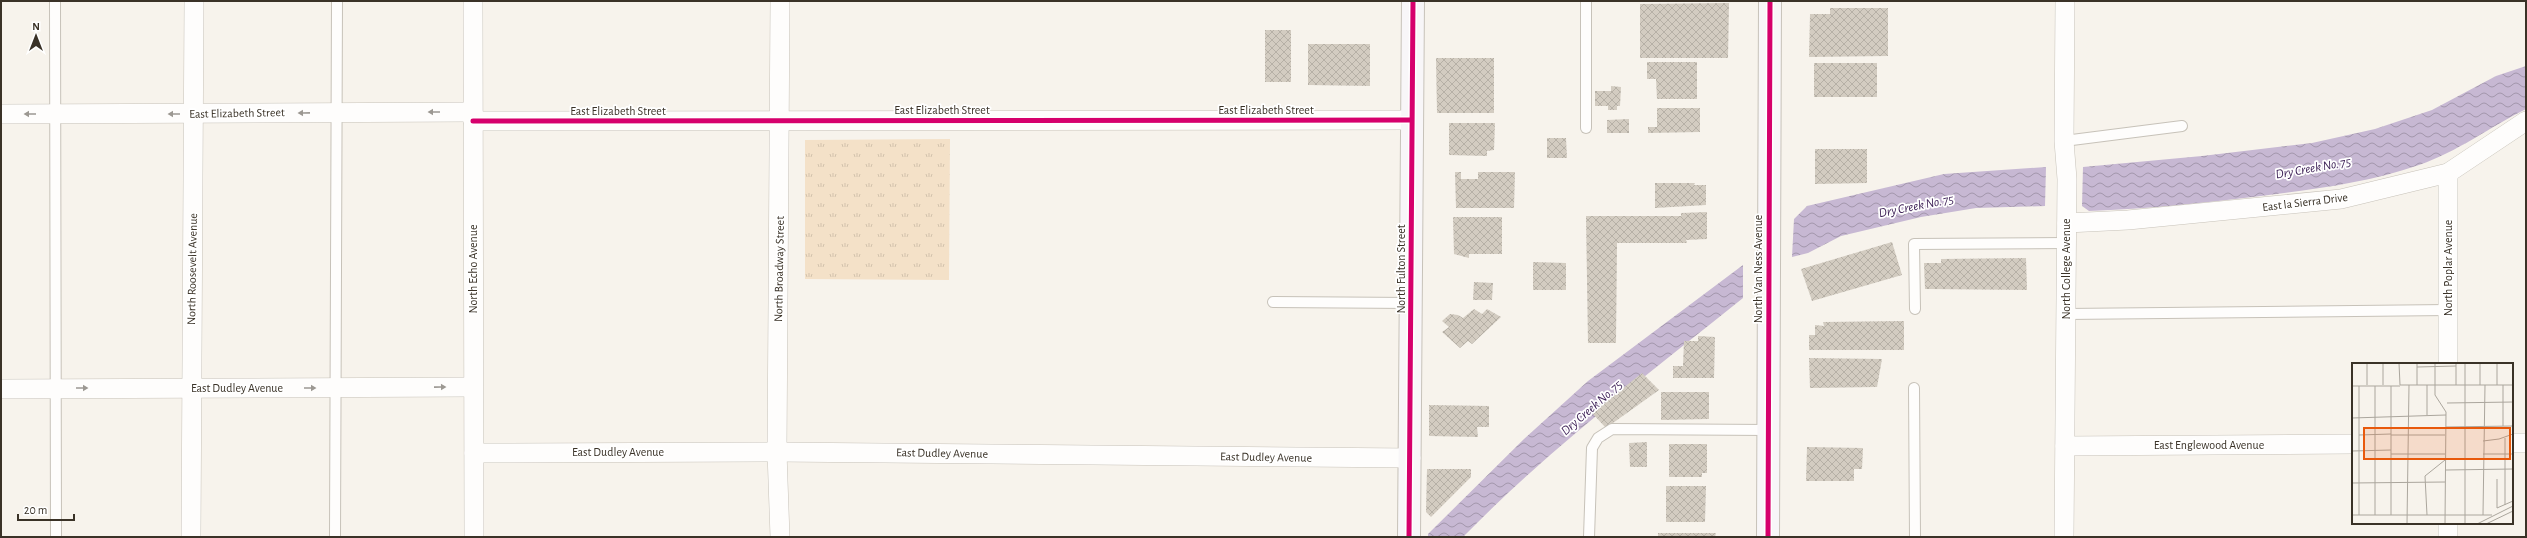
<svg xmlns="http://www.w3.org/2000/svg" width="2527" height="538" viewBox="0 0 2527 538" font-family="'Alegreya Sans',sans-serif">
<style>
.grass{fill:url(#grass-tufts)}
.water{fill:url(#water-waves)}
.building{fill:url(#building-cross-hatch)}
.lines{fill:none;stroke-linecap:round;stroke-linejoin:round}
.lane-casing{stroke:#c7c2b9;stroke-width:12}
.street-casing{stroke:#c7c2b9;stroke-width:20}
.secondary-casing{stroke:#c7c2b9;stroke-width:24}
.lane{stroke:#fefdfc;stroke-width:10}
.street{stroke:#fefdfc;stroke-width:19}
.secondary{stroke:#f8f6f8;stroke-width:22}
.cycleway-casing{stroke:#fff;stroke-width:8}
.cycleway{stroke:#d6006c;stroke-width:5}
.oneway{fill:#9c9892}
.labels{text-anchor:middle;stroke-width:3.5;stroke-linejoin:round;paint-order:stroke}
.street-label{font-size:12px;fill:#3a3227;stroke:#fff}
.water-label{font-size:13px;font-style:italic;fill:#402459;stroke:#fff}
.inset-road{fill:none;stroke:#aba69d;stroke-width:1}
.view{fill:#e8590c;fill-opacity:0.15;stroke:#e8590c;stroke-width:2}
.inset-edge{fill:none;stroke:#3a3227;stroke-width:2}
</style>
<defs>
<pattern id="grass-tufts" width="24" height="20" patternUnits="userSpaceOnUse"><rect width="24" height="20" fill="#f4e1c8"/><path d="M3 7l-1-3M5 7V3M7 7l1-3M15 17l-1-3M17 17v-4M19 17l1-3" fill="none" stroke="#d2c2ac"/></pattern>
<pattern id="water-waves" width="16" height="10" patternUnits="userSpaceOnUse"><rect width="16" height="10" fill="#c7b8d3"/><path d="M0 5q4-4 8 0t8 0" fill="none" stroke="#a396ab"/></pattern>
<pattern id="building-cross-hatch" width="8" height="8" patternUnits="userSpaceOnUse"><rect width="8" height="8" fill="#d3ccc1"/><path d="M0 0l8 8M0 8l8-8" fill="none" stroke="#b6b0a6"/></pattern>
</defs>
<rect width="100%" height="100%" fill="#f7f3ec"/>
<polygon class="grass" points="950,139 949,280 805,279 805,140"/>
<g class="water">
<path d="M 2526,66 L 2526,109 C 2490,127 2457,152 2419,165 C 2367,183 2315,189 2261,196 C 2204,203 2147,209 2089,211 L 2082,206 L 2083,167 L 2202,156 L 2312,143 L 2375,129 L 2432,110 L 2496,76 Z"/>
<polygon points="2046,167 2045,206 1976,208 1921,217 1841,236 1808,253 1792,257 1794,219 1807,206 1944,174"/>
<path d="M 1743,265 L 1743,298 C 1647,375 1549,449 1463,537 L 1428,537 L 1428,534 L 1524,439 L 1588,381 Z"/>
</g>
<g class="building">
<polygon points="1729,3 1728,58 1640,58 1640,4"/>
<polygon points="1830,8 1888,8 1888,56 1809,57 1810,14 1830,14"/>
<rect x="1265" y="30" width="26" height="52"/>
<polygon points="1308,44 1370,44 1370,86 1308,85"/>
<polygon points="1436,58 1494,58 1494,113 1437,113"/>
<polygon points="1647,62 1697,62 1697,99 1657,99 1656,79 1647,79"/>
<rect x="1814" y="63" width="63" height="34"/>
<polygon points="1611,86 1621,87 1620,106 1617,106 1617,110 1608,110 1608,106 1595,106 1595,91 1611,91"/>
<polygon points="1657,108 1700,108 1700,132 1648,133 1648,127 1657,127"/>
<polygon points="1629,119 1629,133 1607,133 1607,120"/>
<polygon points="1449,123 1495,123 1494,150 1487,151 1487,156 1449,155"/>
<polygon points="1547,138 1566,138 1567,158 1547,158"/>
<polygon points="1815,149 1867,149 1867,183 1815,184"/>
<polygon points="1455,172 1461,172 1461,179 1478,179 1478,172 1515,172 1514,208 1456,208"/>
<polygon points="1655,183 1695,183 1694,185 1706,185 1706,205 1655,208"/>
<polygon points="1707,212 1707,239 1686,240 1687,243 1617,243 1616,343 1588,343 1586,216 1681,216 1681,213"/>
<polygon points="1453,217 1502,217 1502,254 1469,254 1469,258 1454,254"/>
<polygon points="1892,242 1902,275 1812,301 1801,269"/>
<polygon points="2026,258 2027,290 1925,289 1924,263 1941,263 1941,259"/>
<polygon points="1533,262 1566,263 1566,290 1533,290"/>
<polygon points="1474,282 1493,283 1492,300 1473,300"/>
<polygon points="1474,309 1482,314 1487,309 1501,317 1472,344 1468,341 1460,348 1442,332 1449,327 1442,321 1450,314 1458,315 1463,318"/>
<polygon points="1904,321 1904,350 1809,350 1809,335 1815,335 1815,325 1824,326 1823,322"/>
<polygon points="1698,336 1715,337 1714,378 1673,378 1673,366 1683,366 1684,341 1698,341"/>
<polygon points="1809,358 1882,359 1877,387 1810,388"/>
<polygon points="1642,373 1659,390 1606,428 1592,413"/>
<polygon points="1661,392 1709,392 1709,419 1661,420"/>
<polygon points="1429,405 1489,406 1489,427 1477,427 1478,437 1429,436"/>
<polygon points="1647,442 1647,467 1630,467 1629,443"/>
<polygon points="1669,444 1707,444 1707,473 1702,473 1702,477 1669,477"/>
<polygon points="1807,447 1863,448 1862,469 1854,469 1854,481 1806,481"/>
<polygon points="1427,469 1471,469 1471,477 1431,517 1426,512"/>
<polygon points="1666,486 1706,486 1705,522 1666,522"/>
<polygon points="1658,533 1716,533 1715,537 1658,537"/>
</g>
<g class="lines">
<defs>
<g id="lane">
<polyline points="55,1 56,537"/>
<polyline points="1586,1 1586,128"/>
<polyline points="2064,141 2182,126"/>
<polyline points="1273,302 1411,303"/>
<polyline points="1915,309 1914,244 2067,243"/>
<polyline points="2066,314 2448,310"/>
<polyline points="1914,388 1915,537"/>
<polyline points="335,537 337,1"/>
<polyline points="1589,537 1592,448 1598,438 1612,429 1769,430"/>
</g>
<g id="street">
<polyline points="473,1 474,537"/>
<polyline points="1,114 473,112"/>
<polyline points="473,121 1411,120"/>
<polyline points="2067,223 2128,220 2341,199 2448,173 2526,121"/>
<polyline points="2448,364 2448,173"/>
<polyline points="1,389 473,387"/>
<polyline points="2512,443 2526,443"/>
<polyline points="2065,446 2353,444"/>
<polyline points="474,453 777,452 1411,458"/>
<polyline points="2448,523 2448,537"/>
<polyline points="191,537 194,1"/>
<polyline points="780,537 777,452 780,1"/>
<polyline points="2064,537 2067,179 2064,141 2065,1"/>
</g>
<g id="secondary">
<polyline points="1409,537 1413,1"/>
<polyline points="1768,537 1770,1"/>
</g>
</defs>
<use href="#lane" class="lane-casing"/>
<use href="#street" class="street-casing"/>
<use href="#secondary" class="secondary-casing"/>
<use href="#lane" class="lane"/>
<use href="#street" class="street"/>
<use href="#secondary" class="secondary"/>
<defs>
<g id="cycleway">
<polyline points="473,121 1411,120"/>
<polyline points="1409,537 1413,1"/>
<polyline points="1768,537 1770,1"/>
</g>
</defs>
<use href="#cycleway" class="cycleway-casing"/>
<use href="#cycleway" class="cycleway"/>
</g>
<defs><path id="oneway-solid" d="M-6-.8H1V-3.2L6.5 0L1 3.2V.8H-6Z"/></defs>
<g class="oneway">
<use href="#oneway-solid" transform="translate(434 112) rotate(180)"/>
<use href="#oneway-solid" transform="translate(304 113) rotate(179)"/>
<use href="#oneway-solid" transform="translate(30 114) rotate(180)"/>
<use href="#oneway-solid" transform="translate(174 114) rotate(180)"/>
<use href="#oneway-solid" transform="translate(440 387) rotate(-1)"/>
<use href="#oneway-solid" transform="translate(82 388)"/>
<use href="#oneway-solid" transform="translate(310 388)"/>
</g>
<g class="labels">
<g class="street-label">
<text x="942" y="114">East Elizabeth Street</text>
<text x="1266" y="114">East Elizabeth Street</text>
<text x="618" y="115">East Elizabeth Street</text>
<text transform="translate(237 113) rotate(-1)" y="4">East Elizabeth Street</text>
<text transform="translate(2305 202) rotate(-7)" y="4">East la Sierra Drive</text>
<text transform="translate(2448 268) rotate(-90)" y="4">North Poplar Avenue</text>
<text transform="translate(192 269) rotate(-89)" y="4">North Roosevelt Avenue</text>
<text transform="translate(473 269) rotate(-90)" y="4">North Echo Avenue</text>
<text transform="translate(779 269) rotate(-89)" y="4">North Broadway Street</text>
<text transform="translate(1401 269) rotate(-90)" y="4">North Fulton Street</text>
<text transform="translate(1758 269) rotate(-90)" y="4">North Van Ness Avenue</text>
<text transform="translate(2066 269) rotate(-90)" y="4">North College Avenue</text>
<text x="237" y="392">East Dudley Avenue</text>
<text x="2209" y="449">East Englewood Avenue</text>
<text x="618" y="456">East Dudley Avenue</text>
<text transform="translate(942 453) rotate(1)" y="4">East Dudley Avenue</text>
<text transform="translate(1266 457) rotate(1)" y="4">East Dudley Avenue</text>
</g>
<g class="water-label">
<text transform="translate(2313 167) rotate(-10)" y="5">Dry Creek No. 75</text>
<text transform="translate(1916 205) rotate(-11)" y="5">Dry Creek No. 75</text>
<text transform="translate(1591 407) rotate(-41)" y="5">Dry Creek No. 75</text>
</g>
</g>
<g transform="translate(2352 363)">
<rect width="161" height="161" fill="#f7f3ec"/>
<path class="inset-road" d="M 47,0 L 48,22M 83,0 L 83,32 L 94,49 L 93,161M 113,0 L 113,161M 128,0 L 128,22M 161,0 L 161,22M 65,4 L 104,3M 15,22 L 15,0M 31,22 L 31,0M 48,22 L 161,22M 65,22 L 65,0M 104,22 L 104,0M 145,22 L 145,0M 0,23 L 48,23M 7,23 L 7,152M 23,23 L 23,152M 39,23 L 39,152M 95,40 L 161,39M 75,52 L 75,22M 0,55 L 94,52M 151,63 L 151,22M 94,64 L 161,63M 7,72 L 39,71M 39,72 L 93,72M 131,78 L 147,76 L 161,71M 0,88 L 39,87M 39,91 L 93,91M 131,91 L 161,91M 94,107 L 161,106M 145,116 L 145,145 L 161,138M 0,120 L 93,119M 153,142 L 153,75M 0,152 L 140,152M 75,152 L 73,113 L 93,97M 131,152 L 133,22M 55,161 L 57,22M 125,161 L 161,143M 134,161 L 161,148"/>
<path class="view" d="M 12,65 L 158,65 L 158,96 L 12,96 Z"/>
<rect width="161" height="161" class="inset-edge"/>
</g>
<rect width="2527" height="538" fill="none" stroke="#3a3227" stroke-width="4"/>
<g transform="translate(36 36)" stroke="#ffffff" stroke-width="3" paint-order="stroke">
<path d="M0-3L7 15L0 10L-7 15Z" fill="#3a3227"/>
<text y="-6" font-size="11" font-weight="bold" text-anchor="middle" fill="#3a3227">N</text>
</g>
<path d="M18 514v6h56v-6" fill="none" stroke="#3a3227" stroke-width="2"/>
<text x="24" y="514" font-size="12" fill="#3a3227" stroke="#ffffff" stroke-width="3" paint-order="stroke">20 m</text>
</svg>
